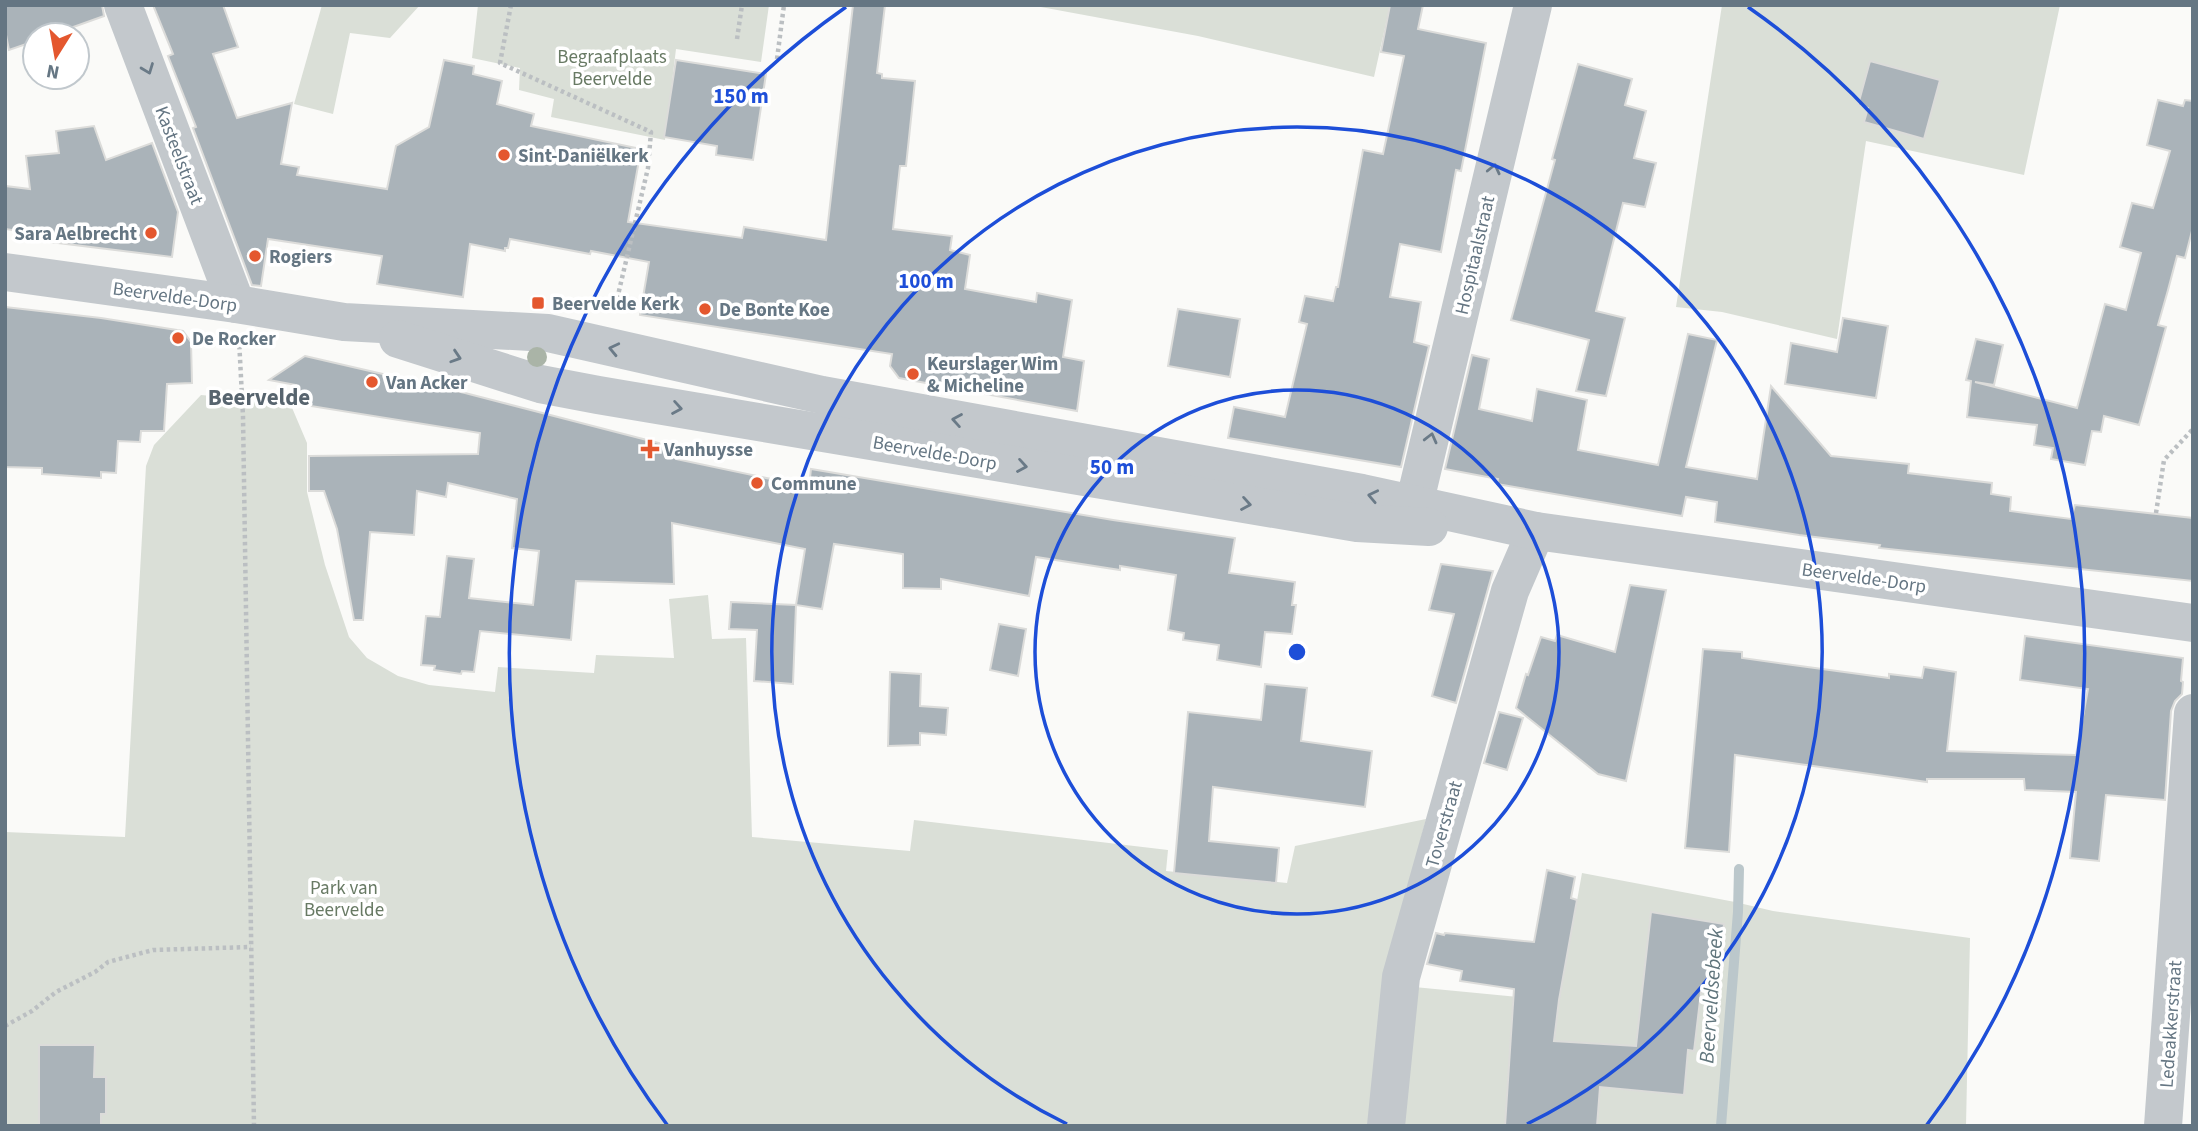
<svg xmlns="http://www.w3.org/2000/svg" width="2198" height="1131" viewBox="0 0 2198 1131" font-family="'Source Sans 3',sans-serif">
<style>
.green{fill:#dadfd7}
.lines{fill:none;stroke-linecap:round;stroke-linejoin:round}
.stream{stroke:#bbc7cb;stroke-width:10}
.building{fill:#aab3b9;stroke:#dcdcda;stroke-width:2}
.path{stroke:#bbbfc2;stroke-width:4.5;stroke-dasharray:3.5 3.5;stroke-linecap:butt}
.minor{stroke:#c3c8cc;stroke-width:38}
.tertiary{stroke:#c3c8cc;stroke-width:38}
.tree{fill:#aab4a7}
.oneway{stroke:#6a7a87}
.ring{fill:none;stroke:#1d4ed8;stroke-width:3.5}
.poi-dot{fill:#e4572e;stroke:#fff;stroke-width:2.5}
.labels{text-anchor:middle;stroke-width:7;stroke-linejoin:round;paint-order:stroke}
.park-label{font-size:19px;fill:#687a64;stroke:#fff}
.street-label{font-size:19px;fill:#657683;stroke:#fff}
.poi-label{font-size:19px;font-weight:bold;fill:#657683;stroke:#fff;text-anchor:start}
.water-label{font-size:21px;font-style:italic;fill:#60757c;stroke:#fff}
.quarter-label{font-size:23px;font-weight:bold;fill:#57646e;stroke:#fff}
.centre{fill:#1d4ed8;stroke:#fff;stroke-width:3.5}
.ring-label{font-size:21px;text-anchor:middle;font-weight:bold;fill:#1d4ed8;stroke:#fff;stroke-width:7;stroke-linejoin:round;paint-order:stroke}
</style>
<rect width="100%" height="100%" fill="#fafaf8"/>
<g class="green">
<polygon points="322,5 420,5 390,38 350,33 333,114 294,104"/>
<polygon points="478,5 769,5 761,62 676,49 665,140 551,117 554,99 519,90 520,68 472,58"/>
<polygon points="1030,5 1390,5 1374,77 1198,36"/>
<polygon points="1722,5 2060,5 2024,175 1866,141 1837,339 1722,312 1676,307"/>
<polygon points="201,395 290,403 307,443 307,492 325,565 349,637 367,658 398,676 429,685 495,692 498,667 594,673 596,655 674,658 669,599 708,595 712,639 746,638 752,837 910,851 914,820 1168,850 1166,871 1287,883 1295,846 1426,819 1383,984 1559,1001 1582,873 1735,902 1773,911 1970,938 1966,1126 5,1126 5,832 125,837 146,466 154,445"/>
</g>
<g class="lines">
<polyline class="stream" points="1721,1126 1738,912 1739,869"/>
</g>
<g class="building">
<polygon points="5,5 102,5 104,16 51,35 35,35 35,41 9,50 5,30"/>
<polygon points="153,5 223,5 238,47 213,54 237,118 292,103 281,164 299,167 297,175 387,189 396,146 429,127 444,60 474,66 473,74 502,81 497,104 534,114 531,126 641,149 628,222 742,238 744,227 826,240 853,5 885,5 877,73 882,74 882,78 915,81 906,166 900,166 893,229 952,236 950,250 970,255 965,289 1036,302 1037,293 1072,300 1063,357 1084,361 1077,411 899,378 890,366 892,354 640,315 649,262 591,251 590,254 510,239 508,248 505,248 505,251 470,244 463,297 377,284 382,256 268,239 261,286 252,285 193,128 196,127 168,56 173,54"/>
<polygon points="1390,5 1423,5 1418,29 1486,43 1461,171 1456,170 1441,252 1400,244 1390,297 1421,302 1414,342 1429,346 1401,467 1228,438 1234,407 1285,417 1307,324 1299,322 1305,296 1333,301 1336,287 1338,287 1363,150 1383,154 1404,56 1381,52"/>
<polygon points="676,60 766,74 753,160 716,155 717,146 664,137"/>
<polygon points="1870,61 1940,80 1924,139 1864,122 1868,108 1858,105"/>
<polygon points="1578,64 1632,79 1625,105 1646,111 1634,158 1656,163 1645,207 1623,203 1596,311 1625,318 1606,396 1576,391 1589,340 1511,320 1555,160 1552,159"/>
<polygon points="2158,100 2183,106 2185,100 2193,101 2193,227 2185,258 2177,256 2168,290 2158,325 2166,327 2139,425 2104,416 2101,432 2092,431 2085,465 2051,459 2053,448 2034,445 2037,425 1967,417 1971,381 1966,380 1976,339 2003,345 1994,385 1975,382 2077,408 2105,304 2126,310 2141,253 2120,247 2132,203 2153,208 2170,151 2147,145"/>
<polygon points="94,126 106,160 152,143 178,212 172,257 26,239 26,232 5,229 5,186 30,189 26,156 59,153 56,131"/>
<polygon points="5,307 101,318 183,331 191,342 192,383 167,384 164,431 141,431 140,442 118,441 116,473 101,472 101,478 42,474 42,468 5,467"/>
<polygon points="1178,309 1240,319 1230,377 1168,366"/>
<polygon points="1843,318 1888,326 1876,398 1785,384 1791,343 1837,352"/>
<polygon points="1688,334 1717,340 1686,467 1757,479 1771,386 1831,456 1909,464 1908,473 1992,483 1991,494 2011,497 2010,511 2071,519 2075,505 2193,518 2193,581 1879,548 1880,545 1799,535 1715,522 1717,502 1686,497 1682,516 1497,484 1498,479 1445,469 1472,355 1489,359 1479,409 1532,421 1537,389 1587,400 1578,450 1658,465"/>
<polygon points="305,356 465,393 678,448 676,459 809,487 811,469 1113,520 1235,538 1229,573 1295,582 1292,605 1296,605 1292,634 1265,632 1261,667 1217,660 1219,645 1183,640 1184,633 1168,630 1176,575 1120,566 1120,570 1036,557 1029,596 941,579 941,589 903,588 903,554 834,544 822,609 796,605 805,549 672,523 674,584 576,581 571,640 480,631 474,672 462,671 461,674 434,670 435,666 421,665 426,616 440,617 447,556 474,559 469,598 533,605 539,551 512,548 517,499 448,483 446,497 417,491 414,535 370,532 363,620 354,620 337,529 324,491 309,491 309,456 478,454 480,433 292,403 296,385 269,380"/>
<polygon points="1441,564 1493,571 1456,703 1432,696 1454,614 1429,610"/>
<polygon points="1630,585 1666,590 1626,781 1598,774 1516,708 1526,674 1528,675 1541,637 1555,641 1557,635 1615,652"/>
<polygon points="731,602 796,605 793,684 754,681 757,630 729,629"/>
<polygon points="999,624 1026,629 1018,676 990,670"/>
<polygon points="2025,636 2183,658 2181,681 2183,682 2182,694 2175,701 2171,711 2165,800 2106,795 2099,861 2070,858 2076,792 2025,790 2024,779 1927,779 1927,782 1735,755 1729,852 1685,848 1703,649 1742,652 1742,658 1889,678 1889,674 1922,678 1924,667 1956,672 1947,751 2076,755 2088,689 2020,680"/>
<polygon points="890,672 921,674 920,706 948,708 946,735 920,733 920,745 888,746"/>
<polygon points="1265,684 1307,688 1301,741 1372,751 1365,807 1213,787 1209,841 1279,848 1276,883 1174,873 1188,712 1261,720"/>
<polygon points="1499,712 1523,718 1507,770 1484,763"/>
<polygon points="1547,870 1575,877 1571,898 1577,900 1559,1000 1554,1041 1636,1046 1651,912 1724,924 1719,994 1701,992 1694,1051 1688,1050 1684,1095 1600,1087 1597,1126 1505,1126 1514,989 1460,981 1462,971 1427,964 1436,933 1444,935 1445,933 1534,942"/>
<polygon points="39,1045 95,1045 94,1077 106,1077 106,1114 101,1114 101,1126 39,1126"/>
</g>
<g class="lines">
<g class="path">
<polyline points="511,5 500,63 651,132 648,168 614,312"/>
<polyline points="737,39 742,5"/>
<polyline points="777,59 784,5"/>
<polyline points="239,339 243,416 254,1126"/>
<polyline points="2156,513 2164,460 2193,429"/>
<polyline points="5,1026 32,1011 56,992 95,972 108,962 153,950 251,947"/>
</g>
<g class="minor">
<polyline points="123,5 236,304"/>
<polyline points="1414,505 1533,5"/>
<polyline points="1386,1126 1401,977 1510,591 1536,531"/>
<polyline points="2163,1126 2193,713"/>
</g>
<g class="tertiary">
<polyline points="5,272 236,304 344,322 548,333 822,395 1362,493 1536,531 2193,623"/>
<polyline points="398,339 540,384 598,395 1357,523 1429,527"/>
</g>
</g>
<circle class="tree" cx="537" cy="357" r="10"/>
<defs><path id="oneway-chevron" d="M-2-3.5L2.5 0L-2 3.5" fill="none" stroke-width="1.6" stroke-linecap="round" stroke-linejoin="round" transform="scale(1.75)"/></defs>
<g class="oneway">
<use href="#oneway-chevron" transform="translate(148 69) rotate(69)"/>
<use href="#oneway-chevron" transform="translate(1494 169) rotate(-77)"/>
<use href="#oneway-chevron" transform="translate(614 349) rotate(-167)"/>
<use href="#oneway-chevron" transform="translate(456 357) rotate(18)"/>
<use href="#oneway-chevron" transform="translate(677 408) rotate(10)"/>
<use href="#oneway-chevron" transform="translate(957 420) rotate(-170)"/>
<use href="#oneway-chevron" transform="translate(1431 438) rotate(-76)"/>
<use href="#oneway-chevron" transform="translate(1022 466) rotate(10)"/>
<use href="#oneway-chevron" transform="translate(1373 496) rotate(-168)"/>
<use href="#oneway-chevron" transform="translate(1246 504) rotate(10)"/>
</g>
<g class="ring">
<circle cx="1297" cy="652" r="262"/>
<path d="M1067 1124A525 525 0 1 1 1527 1124"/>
<path d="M668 1126A787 787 0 0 1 846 7M1748 7A787 787 0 0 1 1926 1126"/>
</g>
<g class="poi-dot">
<circle cx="504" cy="155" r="7"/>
<circle cx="151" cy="233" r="7"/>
<circle cx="255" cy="256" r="7"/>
<rect x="531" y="296" width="14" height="14" rx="3.5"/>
<circle cx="705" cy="309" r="7"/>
<circle cx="178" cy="338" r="7"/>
<circle cx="913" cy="374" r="7"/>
<circle cx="372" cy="382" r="7"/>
<path d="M646.5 438.5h7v7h7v7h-7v7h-7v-7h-7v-7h7z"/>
<circle cx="757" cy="483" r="7"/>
</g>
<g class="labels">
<g class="park-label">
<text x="612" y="63">Begraafplaats<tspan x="612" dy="22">Beervelde</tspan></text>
<text x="344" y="894">Park van<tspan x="344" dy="22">Beervelde</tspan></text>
</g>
<g class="street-label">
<text transform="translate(180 155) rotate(69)" y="7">Kasteelstraat</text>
<text transform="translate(1474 255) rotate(-77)" y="7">Hospitaalstraat</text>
<text transform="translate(175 296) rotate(8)" y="7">Beervelde-Dorp</text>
<text transform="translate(935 452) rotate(10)" y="7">Beervelde-Dorp</text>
<text transform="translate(1864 577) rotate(8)" y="7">Beervelde-Dorp</text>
<text transform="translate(1443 824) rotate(-74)" y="7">Toverstraat</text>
<text transform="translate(2170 1024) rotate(-86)" y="7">Ledeakkerstraat</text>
</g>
<g class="poi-label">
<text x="518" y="162">Sint-Daniëlkerk</text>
<text x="137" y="240" text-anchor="end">Sara Aelbrecht</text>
<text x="269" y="263">Rogiers</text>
<text x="552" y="310">Beervelde Kerk</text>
<text x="719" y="316">De Bonte Koe</text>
<text x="192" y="345">De Rocker</text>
<text x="927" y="370">Keurslager Wim<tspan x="927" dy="22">&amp; Micheline</tspan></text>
<text x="386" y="389">Van Acker</text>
<text x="664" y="456">Vanhuysse</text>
<text x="771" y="490">Commune</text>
</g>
<g class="water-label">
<text transform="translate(1711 996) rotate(-86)" y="7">Beerveldsebeek</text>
</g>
<g class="quarter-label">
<text x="259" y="405">Beervelde</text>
</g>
</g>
<circle cx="1297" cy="652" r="10" class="centre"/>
<g class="ring-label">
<text x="741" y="103">150 m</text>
<text x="926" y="288">100 m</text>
<text x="1112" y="474">50 m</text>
</g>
<rect width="2198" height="1131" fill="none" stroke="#657683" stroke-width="14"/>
<g transform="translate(56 56) rotate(191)"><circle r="33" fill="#ffffff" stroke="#c1c8cd" stroke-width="2"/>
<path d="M0-5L12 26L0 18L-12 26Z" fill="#e4572e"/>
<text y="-10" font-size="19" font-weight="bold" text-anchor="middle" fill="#657683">N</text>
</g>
</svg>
